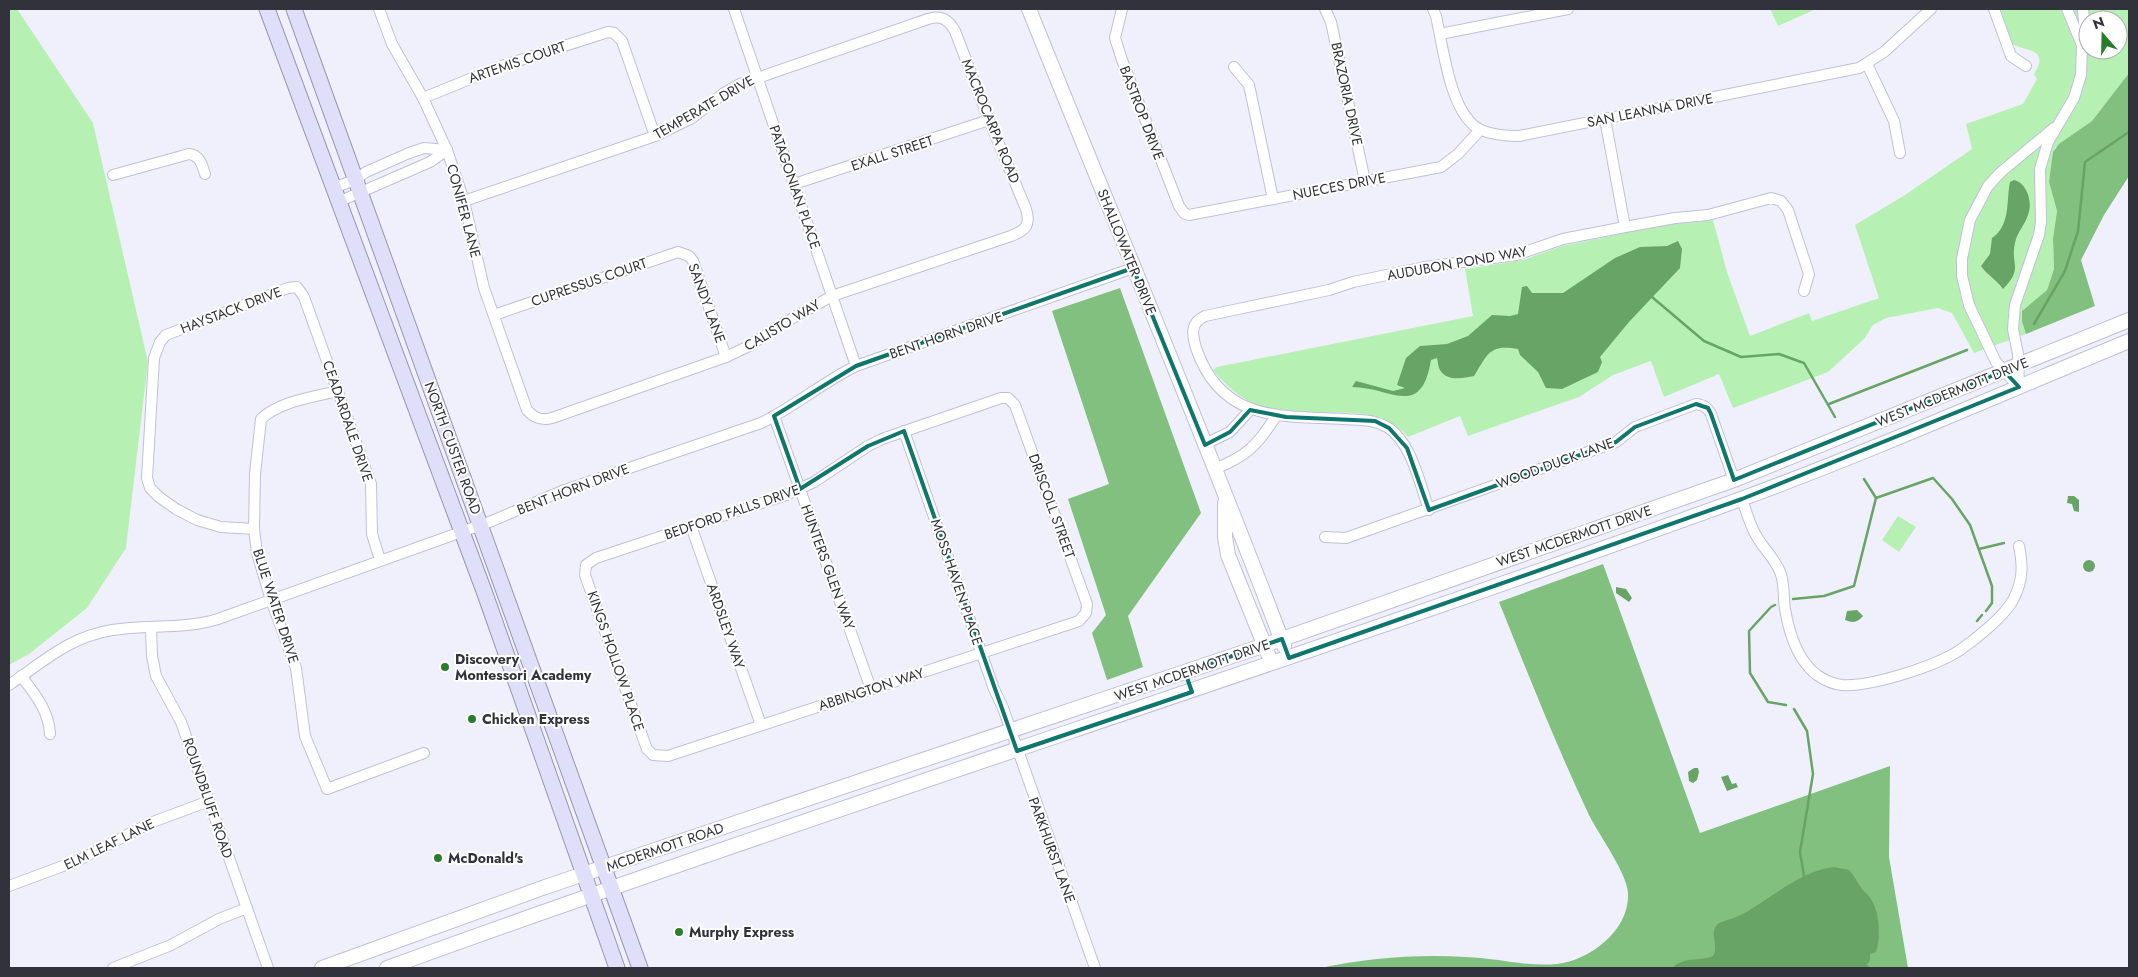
<svg xmlns="http://www.w3.org/2000/svg" width="2138" height="977" viewBox="0 0 2138 977" font-family="Jost,sans-serif">
<style>
.green{fill:#b6f1b3;fill-rule:evenodd}
.forest{fill:#81c07f}
.water{fill:#67a465}
.lines{fill:none;stroke-linecap:round;stroke-linejoin:round}
.stream{stroke:#67a465;stroke-width:2.5}
.street-casing{stroke:#c0bfdc;stroke-width:12}
.secondary-casing{stroke:#c0bfdc;stroke-width:16}
.primary-casing{stroke:#9695b5;stroke-width:17}
.street{stroke:#fff;stroke-width:10}
.secondary{stroke:#fff;stroke-width:14}
.primary{stroke:#e0dffa;stroke-width:15}
.marked{fill:none;stroke:#0f766e;stroke-width:4;stroke-linejoin:round}
.poi-dot{fill:#297e2b;stroke:#fff;stroke-width:2}
.labels{text-anchor:middle;stroke-width:4;stroke-linejoin:round;paint-order:stroke}
.street-label{font-size:14px;fill:#32323d;stroke:#fff}
.poi-label{font-size:14px;font-weight:bold;fill:#32323d;stroke:#fff;text-anchor:start}
</style>
<rect width="100%" height="100%" fill="#f0f0fc"/>
<g class="green">
<polygon points="9,9 17,9 93,123 148,362 126,548 87,608 29,654 9,665"/>
<polygon points="1770,9 1816,9 1778,26"/>
<path d="M 1999,9 L 2129,9 L 2129,73 L 2092,121 L 2055,148 L 2049,182 L 2057,211 L 2053,238 L 2054,269 L 2047,290 L 2022,311 L 2022,322 L 2026,334 L 1974,353 L 1952,313 L 1938,308 L 1886,318 L 1873,325 L 1864,339 L 1828,372 L 1733,408 L 1719,374 L 1664,397 L 1651,361 L 1613,375 L 1579,397 L 1468,436 L 1460,416 L 1408,437 C 1375,399 1320,419 1276,411 C 1250,406 1230,391 1213,370 L 1217,367 L 1473,316 L 1465,269 L 1523,260 L 1562,246 L 1664,225 L 1713,220 L 1727,272 L 1750,336 L 1809,313 L 1812,321 L 1879,298 L 1855,225 L 1905,195 L 1972,149 L 1966,124 L 2023,104 L 2037,79 L 2034,74 C 2053,45 2017,52 2011,42 C 2005,33 2003,19 1999,9 ZM 2088,20 L 2118,20 L 2118,50 L 2088,50 Z"/>
<polygon points="1898,516 1916,527 1899,552 1882,540"/>
</g>
<g class="forest">
<polygon points="2129,73 2129,176 2104,215 2081,260 2095,306 2026,334 2022,322 2022,311 2047,290 2054,269 2053,238 2057,211 2049,182 2053,152 2059,144 2092,121"/>
<polygon points="1120,288 1201,513 1128,616 1143,667 1107,680 1092,633 1106,615 1068,499 1109,484 1052,311"/>
<path d="M 1603,564 L 1700,833 L 1890,766 L 1889,857 L 1908,968 L 1320,968 C 1369,958 1416,954 1466,957 C 1496,958 1528,967 1557,964 C 1590,960 1630,930 1628,893 C 1627,873 1599,835 1589,815 C 1556,745 1528,674 1499,602 Z"/>
</g>
<g class="water">
<path d="M 2014,180 C 2027,183 2033,202 2028,215 C 2025,225 2017,232 2015,243 C 2010,266 2024,267 2003,289 C 1997,280 1987,275 1981,266 L 1990,254 L 1992,238 C 2011,225 2006,201 2010,182 Z"/>
<path d="M 1678,241 L 1682,249 L 1680,268 L 1629,322 L 1600,357 L 1602,362 L 1598,372 L 1562,389 L 1546,388 L 1538,372 L 1520,355 L 1518,349 C 1489,344 1488,354 1474,376 C 1463,378 1447,382 1440,370 C 1438,367 1438,362 1437,358 L 1431,360 C 1421,420 1391,387 1352,387 L 1356,381 L 1393,391 L 1405,388 L 1397,385 L 1406,358 L 1420,346 L 1447,344 L 1468,336 L 1492,315 L 1510,316 L 1518,314 L 1522,287 L 1527,286 L 1532,293 L 1563,293 L 1615,258 L 1640,247 L 1667,246 Z"/>
<polygon points="2068,496 2074,496 2079,500 2079,512 2074,511 2072,504 2067,503"/>
<circle cx="2089" cy="566" r="6"/>
<polygon points="1616,587 1626,589 1632,598 1629,602 1616,593"/>
<path d="M 1857,610 L 1863,616 C 1857,623 1853,623 1845,620 L 1847,611 Z"/>
<polygon points="1694,768 1698,768 1699,772 1697,780 1693,783 1689,781 1688,772"/>
<polygon points="1728,775 1732,784 1736,783 1738,787 1727,791 1721,777"/>
<path d="M 1834,867 L 1849,870 C 1854,875 1856,880 1860,886 C 1862,890 1865,892 1868,895 C 1880,908 1881,937 1876,952 L 1870,954 L 1870,960 L 1867,965 L 1871,968 L 1672,968 C 1684,956 1699,962 1713,956 C 1720,945 1707,932 1719,923 C 1730,919 1741,916 1751,909 C 1778,893 1802,871 1834,867 Z"/>
</g>
<g class="lines">
<g class="stream">
<polyline points="1652,297 1704,341 1741,357 1779,354 1804,363 1835,417"/>
<polyline points="2034,324 2065,271 2078,231 2085,162 2129,132"/>
<polyline points="1829,404 1967,350"/>
<polyline points="1876,498 1933,478 1952,499 1970,525 1992,586 1992,603 1986,611"/>
<polyline points="1979,549 2004,543"/>
<polyline points="1793,599 1824,596 1854,586 1876,498 1864,479"/>
<polyline points="1775,605 1771,607 1749,631 1750,673 1768,702 1786,705"/>
<polyline points="1977,621 1982,615"/>
<polyline points="1794,709 1807,731 1813,774 1800,852 1804,876"/>
</g>
<defs>
<g id="street">
<path d="M 379,9 L 392,44 L 423,98 L 447,150 L 464,201 L 484,288 L 527,410 C 534,418 541,421 552,418 L 726,357 L 749,346 L 777,327 L 832,296 L 1011,236 C 1026,230 1031,225 1026,209 L 989,120 L 955,31 C 948,19 941,15 928,19 L 740,84 L 724,93 L 692,118 L 655,136 L 464,201"/>
<polyline points="734,9 856,366"/>
<polyline points="1122,9 1115,38 1122,60 1179,206 1184,213 1189,215 1441,167 1458,154 1480,130"/>
<polyline points="1325,9 1331,22 1365,181"/>
<path d="M 1433,9 L 1436,16 C 1443,46 1450,116 1481,130 C 1493,135 1506,136 1519,136 L 1859,68 L 1884,52 L 1931,9"/>
<polyline points="1994,9 2011,56 2026,66"/>
<polyline points="2067,9 2082,45"/>
<polyline points="1440,34 1568,9"/>
<polyline points="1867,64 1894,121 1900,153"/>
<polyline points="1234,67 1249,85 1273,199"/>
<polyline points="423,98 502,66 608,32 614,33 622,41 655,136"/>
<polyline points="1605,119 1625,227"/>
<path d="M 113,175 L 189,154 C 200,155 202,165 205,174"/>
<polyline points="794,184 989,120"/>
<polyline points="333,188 355,180 366,172 409,153 424,148 447,150"/>
<polyline points="338,202 430,162 447,150"/>
<polyline points="494,315 678,252 689,256 693,261 726,357"/>
<polyline points="2019,387 2018,354 2013,329 2015,305 2039,235 2041,222 2040,169 2048,142 2074,98 2081,75 2082,45 2085,33 2083,9"/>
<polyline points="2019,387 1996,362 1969,305 1962,276 1962,259 1970,220 1988,186 2001,172 2054,128"/>
<path d="M 338,391 C 314,397 280,401 261,419 L 255,474 L 254,529 L 257,553 L 271,600 L 296,668 L 305,736 L 327,789 L 424,753"/>
<polygon points="1001,398 1008,398 1015,405 1087,604 1086,613 1079,621 668,756 653,755 647,749 644,741 585,575 586,565 596,558 786,495 814,482 868,446 882,439"/>
<polyline points="774,416 871,689"/>
<polyline points="904,431 994,689 1003,708 1095,968"/>
<polyline points="1205,444 1230,432 1250,410"/>
<path d="M 1215,469 C 1248,455 1257,446 1276,416"/>
<path d="M 1742,499 C 1746,511 1750,526 1757,537 C 1764,549 1775,559 1780,572 C 1785,583 1783,597 1785,609 C 1789,633 1797,660 1817,675 C 1824,680 1833,684 1842,685 C 1871,687 1936,666 1960,650 C 1976,639 2006,615 2014,598 C 2023,580 2023,565 2019,546"/>
<path d="M 1429,510 C 1420,484 1411,441 1387,427 C 1373,419 1358,420 1343,419 C 1278,416 1221,421 1196,348 C 1192,334 1190,323 1205,316 L 1329,290 L 1353,282 L 1425,267 L 1516,255 L 1563,239 L 1625,227 L 1675,218 L 1708,215 L 1771,198 L 1781,201 L 1788,210 L 1809,274 L 1804,291"/>
<polyline points="691,526 761,725"/>
<polyline points="254,529 221,527 197,520 176,509 159,497 150,488 147,478 154,358 160,342 166,335 288,288 297,287 304,297 371,484 372,534 380,560"/>
<path d="M 1325,537 L 1346,538 L 1616,442 L 1635,427 L 1696,404 C 1704,405 1707,407 1711,414 L 1734,480"/>
<polyline points="151,628 152,656 156,676 181,722 268,968"/>
<path d="M 21,676 C 35,694 49,711 50,734"/>
<path d="M 9,685 C 43,662 69,637 112,630 C 148,624 182,630 218,619 L 492,521 L 562,491 L 761,423 C 794,407 823,382 856,366 L 1133,268"/>
<polyline points="9,886 79,860 150,823 209,801"/>
<polyline points="113,968 171,945 219,919 247,908"/>
</g>
<g id="secondary">
<path d="M 1029,9 C 1114,221 1203,432 1284,646"/>
<polyline points="1225,503 1225,537 1228,555 1268,654"/>
<polyline points="322,968 545,887 1265,645 1734,480 2129,320"/>
<path d="M 387,968 C 836,805 1292,662 1741,499 C 1872,451 2000,394 2129,341"/>
</g>
<g id="primary">
<polyline points="267,9 484,591 617,968"/>
<polyline points="294,9 640,968"/>
</g>
</defs>
<use href="#street" class="street-casing"/>
<use href="#secondary" class="secondary-casing"/>
<use href="#primary" class="primary-casing"/>
<use href="#street" class="street"/>
<use href="#secondary" class="secondary"/>
<use href="#primary" class="primary"/>
</g>
<path class="marked" d="M 1133,268 L 1205,445 L 1230,432 L 1250,410 L 1286,417 L 1375,421 L 1389,428 L 1407,448 L 1429,510 L 1616,442 L 1635,427 L 1696,404 L 1708,408 L 1711,414 L 1734,480 L 2004,371 L 2019,387 L 1742,499 L 1289,658 L 1282,639 L 1185,672 L 1192,692 L 1017,751 L 904,431 L 868,446 L 800,489 L 774,416 L 856,366 Z"/>
<g class="poi-dot">
<circle cx="445" cy="667" r="5"/>
<circle cx="472" cy="719" r="5"/>
<circle cx="438" cy="858" r="5"/>
<circle cx="679" cy="932" r="5"/>
</g>
<g class="labels">
<g class="street-label">
<text transform="translate(517 62) rotate(-19)" y="5">ARTEMIS COURT</text>
<text transform="translate(1347 94) rotate(78)" y="5">BRAZORIA DRIVE</text>
<text transform="translate(704 107) rotate(-30)" y="5">TEMPERATE DRIVE</text>
<text transform="translate(1650 110) rotate(-11)" y="5">SAN LEANNA DRIVE</text>
<text transform="translate(1142 113) rotate(69)" y="5">BASTROP DRIVE</text>
<text transform="translate(991 121) rotate(68)" y="5">MACROCARPA ROAD</text>
<text transform="translate(892 153) rotate(-18)" y="5">EXALL STREET</text>
<text transform="translate(1339 186) rotate(-11)" y="5">NUECES DRIVE</text>
<text transform="translate(795 187) rotate(71)" y="5">PATAGONIAN PLACE</text>
<text transform="translate(464 211) rotate(75)" y="5">CONIFER LANE</text>
<text transform="translate(1127 252) rotate(68)" y="5">SHALLOWATER DRIVE</text>
<text transform="translate(1457 263) rotate(-10)" y="5">AUDUBON POND WAY</text>
<text transform="translate(589 282) rotate(-19)" y="5">CUPRESSUS COURT</text>
<text transform="translate(707 303) rotate(70)" y="5">SANDY LANE</text>
<text transform="translate(231 310) rotate(-21)" y="5">HAYSTACK DRIVE</text>
<text transform="translate(782 325) rotate(-31)" y="5">CALISTO WAY</text>
<text transform="translate(946 335) rotate(-19)" y="5">BENT HORN DRIVE</text>
<text transform="translate(1952 392) rotate(-22)" y="5">WEST MCDERMOTT DRIVE</text>
<text transform="translate(348 421) rotate(71)" y="5">CEADARDALE DRIVE</text>
<text transform="translate(453 448) rotate(70)" y="5">NORTH CUSTER ROAD</text>
<text transform="translate(1555 463) rotate(-20)" y="5">WOOD DUCK LANE</text>
<text transform="translate(573 489) rotate(-21)" y="5">BENT HORN DRIVE</text>
<text transform="translate(1052 506) rotate(70)" y="5">DRISCOLL STREET</text>
<text transform="translate(732 512) rotate(-19)" y="5">BEDFORD FALLS DRIVE</text>
<text transform="translate(1574 536) rotate(-19)" y="5">WEST MCDERMOTT DRIVE</text>
<text transform="translate(828 567) rotate(70)" y="5">HUNTERS GLEN WAY</text>
<text transform="translate(957 582) rotate(71)" y="5">MOSS HAVEN PLACE</text>
<text transform="translate(276 606) rotate(72)" y="5">BLUE WATER DRIVE</text>
<text transform="translate(726 626) rotate(71)" y="5">ARDSLEY WAY</text>
<text transform="translate(616 661) rotate(71)" y="5">KINGS HOLLOW PLACE</text>
<text transform="translate(1192 670) rotate(-19)" y="5">WEST MCDERMOTT DRIVE</text>
<text transform="translate(871 689) rotate(-18)" y="5">ABBINGTON WAY</text>
<text transform="translate(208 798) rotate(71)" y="5">ROUNDBLUFF ROAD</text>
<text transform="translate(109 844) rotate(-26)" y="5">ELM LEAF LANE</text>
<text transform="translate(665 847) rotate(-19)" y="5">MCDERMOTT ROAD</text>
<text transform="translate(1052 850) rotate(70)" y="5">PARKHURST LANE</text>
</g>
<g class="poi-label">
<text x="455" y="664">Discovery<tspan x="455" dy="16">Montessori Academy</tspan></text>
<text x="482" y="724">Chicken Express</text>
<text x="448" y="863">McDonald's</text>
<text x="689" y="937">Murphy Express</text>
</g>
</g>
<rect width="2138" height="977" fill="none" stroke="#32323d" stroke-width="20"/>
<g transform="translate(2103 35) rotate(340)"><circle r="24" fill="#ffffff" stroke="#adadb1"/>
<path d="M0-4L9 19L0 12L-9 19Z" fill="#297e2b"/>
<text y="-8" font-size="14" font-weight="bold" text-anchor="middle" fill="#32323d">N</text>
</g>
</svg>
